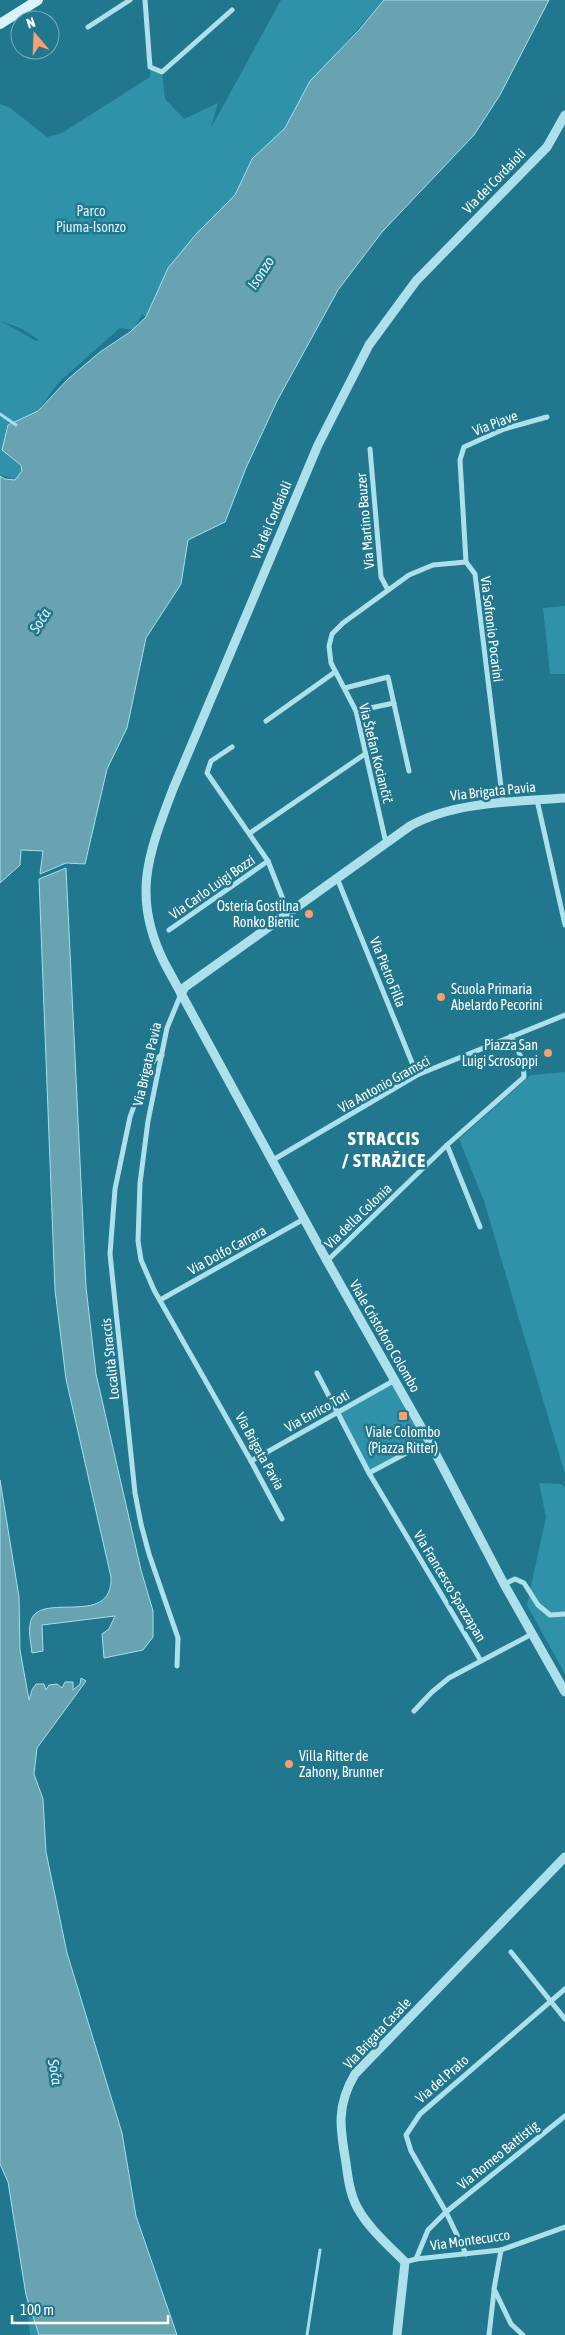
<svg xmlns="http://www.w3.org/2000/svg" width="565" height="2335" viewBox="0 0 565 2335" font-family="'Asap Condensed',sans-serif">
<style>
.green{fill:#3092a9;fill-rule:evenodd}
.water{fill:#69a3b1;stroke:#a2e0ee}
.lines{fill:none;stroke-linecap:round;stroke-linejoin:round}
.stream{stroke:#a2e0ee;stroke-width:3}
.minor{stroke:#aee0ec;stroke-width:5}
.tertiary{stroke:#aee0ec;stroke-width:9}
.secondary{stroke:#daf3f9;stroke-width:10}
.poi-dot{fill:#faa06f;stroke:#20778e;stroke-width:2}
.labels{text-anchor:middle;stroke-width:5;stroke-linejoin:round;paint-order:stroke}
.street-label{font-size:14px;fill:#fff;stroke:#20778e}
.park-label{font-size:14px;fill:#ddf5fa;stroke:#20778e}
.poi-label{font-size:14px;fill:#fff;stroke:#20778e;text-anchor:end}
.water-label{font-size:15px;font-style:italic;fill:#e0f5fa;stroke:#20778e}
.district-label{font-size:19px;font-weight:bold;letter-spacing:1px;fill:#fff;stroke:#20778e}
</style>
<rect width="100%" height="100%" fill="#20778e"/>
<g class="green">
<path d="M 281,0 L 384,0 L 334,56 L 301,98 L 285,128 L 250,162 L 235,195 L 197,233 L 168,268 L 146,317 L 142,314 L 133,330 L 120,328 L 59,382 L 36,413 L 7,425 L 2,450 L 21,465 L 23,471 L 15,479 L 0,475 L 0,104 L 9,107 L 47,137 L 62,133 L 150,77 L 150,67 L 162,72 L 165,99 L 184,119 L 218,103 L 211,128 ZM 1,321 L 22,329 L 39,340 L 36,341 Z"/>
<polygon points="565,606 565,674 550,674 543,608"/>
<polygon points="565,1072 565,1474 484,1201 459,1139 531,1075"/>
<polygon points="395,1380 429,1441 369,1473 338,1412"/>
<polygon points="539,1483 561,1484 565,1487 565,1674 527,1605 546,1517"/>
<polygon points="26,2295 39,2335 30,2335"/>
</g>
<g class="water">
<polygon points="384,0 549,0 500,95 474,135 382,232 338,290 277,401 246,468 225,522 188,540 181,584 146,638 127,728 107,769 85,864 66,863 40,874 43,851 21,850 20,865 0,883 0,476 5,479 15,480 22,471 21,465 2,450 8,425 38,411 68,379 100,352 130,332 146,317 168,268 197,233 235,195 252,159 285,128 310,81 359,30"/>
<path d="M 66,868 L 86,1287 L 96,1374 L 141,1570 L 153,1611 L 153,1637 L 143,1650 L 104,1658 L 102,1634 L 109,1629 L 115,1616 L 42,1625 L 43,1651 L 32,1653 C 31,1643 27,1627 32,1618 C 45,1593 113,1627 111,1577 L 66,1379 L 55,1290 L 39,879 Z"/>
<polygon points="0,1480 19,1597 20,1650 29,1700 32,1690 36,1684 44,1684 46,1690 49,1685 57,1684 62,1688 65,1682 73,1682 73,1690 80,1684 81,1678 86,1681 37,1748 34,1774 43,1799 46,1852 67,1953 122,2133 136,2216 177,2335 39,2335 26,2295 8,2182 0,2164"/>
</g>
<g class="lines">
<g class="stream">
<polyline points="0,414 16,425"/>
<polyline points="307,2335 320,2250"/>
</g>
<g class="minor">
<polyline points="145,0 150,67 162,72 232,10"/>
<polyline points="88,27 130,0"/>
<polyline points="370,449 381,577 388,590"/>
<polyline points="345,688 388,677 409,771"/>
<polyline points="356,711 394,703"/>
<polyline points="266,721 335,672"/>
<polyline points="232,747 211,761 207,773 268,861 288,912"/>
<polyline points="537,800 565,925"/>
<polyline points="503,803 475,574 466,562 460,460 464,447 504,429 547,417"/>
<polyline points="250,833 365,754"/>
<polyline points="386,843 356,711 331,663 329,646 332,634 343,623 409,575 433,565 466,562"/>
<polyline points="337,878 417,1075"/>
<polyline points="169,930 268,861"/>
<polyline points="181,994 167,1028 148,1121 140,1183 138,1241 141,1260 154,1290 251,1461 282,1519"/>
<polyline points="162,1055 155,1059 146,1073 130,1117 115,1189 110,1254 135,1493 141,1524 149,1554 178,1638 177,1666"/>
<polyline points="447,1145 480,1227"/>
<polyline points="273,1160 417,1075 565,1015"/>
<polyline points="327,1261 447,1145 524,1077 523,1061 511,1036"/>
<polyline points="160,1300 304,1219"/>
<polyline points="317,1373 369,1473 481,1661"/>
<polyline points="251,1461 395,1380"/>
<polyline points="369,1473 429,1441"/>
<polyline points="504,1584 515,1579 524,1583 538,1605 550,1615 565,1614"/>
<polyline points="414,1711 432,1692 449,1678 532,1634"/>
<polyline points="511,1952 565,2019"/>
<polyline points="501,2250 494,2289 511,2324 523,2335"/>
<polyline points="466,2254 446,2212 411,2151 406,2135 420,2114 565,1989"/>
<polyline points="416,2259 428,2230 446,2212 565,2116"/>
<polyline points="405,2262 416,2259 501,2250 565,2227"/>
<polyline points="489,2335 494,2291"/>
</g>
<g class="tertiary">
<path d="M 565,115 L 547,147 L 416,281 L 369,345 L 318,445 L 173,789 C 148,855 131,897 165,964 L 327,1261 L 429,1441 L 504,1584 L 565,1692"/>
<path d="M 181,994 L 185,987 L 410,826 C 455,801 515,802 565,798"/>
<path d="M 397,2335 L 405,2262 C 388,2245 369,2229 357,2207 C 350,2194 348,2178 346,2163 C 340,2128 336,2106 355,2074 L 565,1857"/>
</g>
<polyline class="secondary" points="0,24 38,0"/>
</g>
<g class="poi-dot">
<circle cx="309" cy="914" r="5"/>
<circle cx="441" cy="997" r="5"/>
<circle cx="548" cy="1053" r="5"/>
<rect x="398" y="1411" width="10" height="10" rx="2.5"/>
<circle cx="289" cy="1764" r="5"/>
</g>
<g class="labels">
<g class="street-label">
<text transform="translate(494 181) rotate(-46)" y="5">Via dei Cordaioli</text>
<text transform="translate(495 423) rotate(-21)" y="5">Via Piave</text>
<text transform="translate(271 520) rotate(-67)" y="5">Via dei Cordaioli</text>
<text transform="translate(365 521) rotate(-95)" y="5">Via Martino Bauzer</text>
<text transform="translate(492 629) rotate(83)" y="5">Via Sofronio Pocarini</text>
<text transform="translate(376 753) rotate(76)" y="5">Via Štefan Kociančič</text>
<text transform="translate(493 791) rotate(-6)" y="5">Via Brigata Pavia</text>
<text transform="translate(212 887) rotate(-35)" y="5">Via Carlo Luigi Bozzi</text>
<text transform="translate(388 972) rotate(68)" y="5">Via Pietro Filla</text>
<text transform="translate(147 1064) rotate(-77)" y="5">Via Brigata Pavia</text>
<text transform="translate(384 1084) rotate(-29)" y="5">Via Antonio Gramsci</text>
<text transform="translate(358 1216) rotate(-44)" y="5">Via della Colonia</text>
<text transform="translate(227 1250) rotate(-29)" y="5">Via Dolfo Carrara</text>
<text transform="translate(385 1336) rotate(60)" y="5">Viale Cristoforo Colombo</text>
<text transform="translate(110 1359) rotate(-96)" y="5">Località Straccis</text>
<text transform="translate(317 1411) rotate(-29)" y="5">Via Enrico Toti</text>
<text transform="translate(260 1451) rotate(61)" y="5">Via Brigata Pavia</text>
<text transform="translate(450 1586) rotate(59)" y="5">Via Francesco Spazzapan</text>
<text transform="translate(377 2033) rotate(-47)" y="5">Via Brigata Casale</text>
<text transform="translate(442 2079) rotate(-41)" y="5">Via del Prato</text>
<text transform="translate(498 2155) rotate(-39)" y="5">Via Romeo Battistig</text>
<text transform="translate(470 2240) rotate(-8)" y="5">Via Montecucco</text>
</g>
<g class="park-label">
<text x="91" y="216">Parco<tspan x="91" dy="16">Piuma-Isonzo</tspan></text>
</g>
<g class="poi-label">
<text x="299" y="911">Osteria Gostilna<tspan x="299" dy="16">Ronko Bienic</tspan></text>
<text x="451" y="994" text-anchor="start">Scuola Primaria<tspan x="451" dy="16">Abelardo Pecorini</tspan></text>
<text x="538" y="1050">Piazza San<tspan x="538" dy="16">Luigi Scrosoppi</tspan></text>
<text x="403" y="1437" text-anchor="middle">Viale Colombo<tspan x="403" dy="16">(Piazza Ritter)</tspan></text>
<text x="299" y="1761" text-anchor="start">Villa Ritter de<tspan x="299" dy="16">Zahony, Brunner</tspan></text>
</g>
<g class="water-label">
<text transform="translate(261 273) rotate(-57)" y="5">Isonzo</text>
<text transform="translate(40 621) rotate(-58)" y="5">Soča</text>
<text transform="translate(55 2072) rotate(80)" y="5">Soča</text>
</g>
<g class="district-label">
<text x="384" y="1145">STRACCIS<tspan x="384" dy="22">/ STRAŽICE</tspan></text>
</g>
</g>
<g transform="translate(35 35) rotate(341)"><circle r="24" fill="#20778e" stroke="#79adbb"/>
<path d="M0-4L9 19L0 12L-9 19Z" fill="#faa06f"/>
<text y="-8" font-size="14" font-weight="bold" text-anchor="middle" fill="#ffffff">N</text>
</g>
<path d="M12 2315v8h156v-8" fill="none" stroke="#ffffff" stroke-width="2.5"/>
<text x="20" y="2315" font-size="15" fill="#ffffff" stroke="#20778e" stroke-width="4" paint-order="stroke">100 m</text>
</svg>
